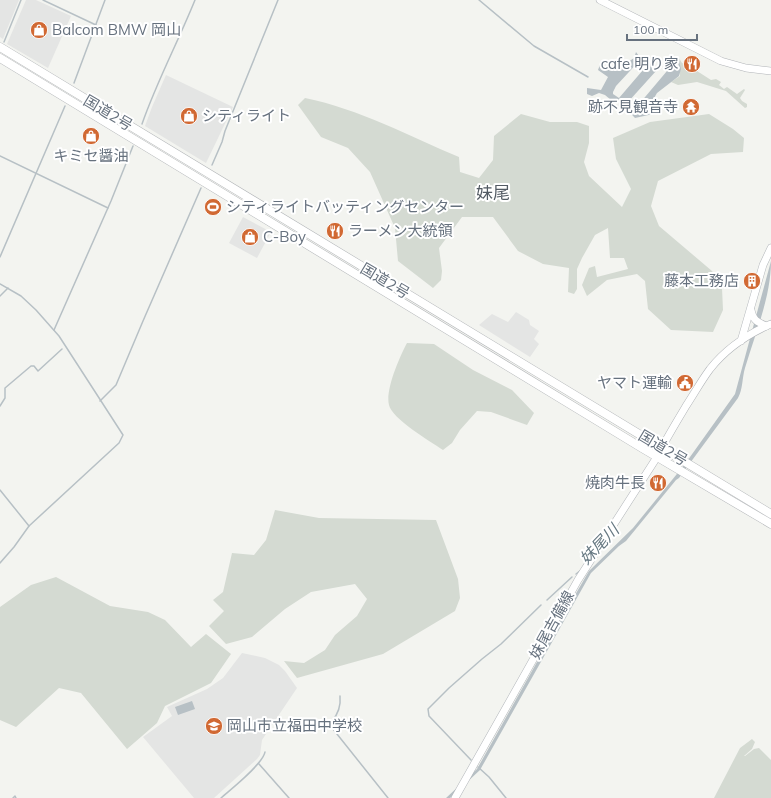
<svg xmlns="http://www.w3.org/2000/svg" width="771" height="798" viewBox="0 0 771 798" font-family="Mulish,'Noto Sans JP',sans-serif">
<style>
.built{fill:#e4e5e4}
.green{fill:#d4dad2}
.water{fill:#b7c0c5}
.lines{fill:none;stroke-linecap:round;stroke-linejoin:round}
.stream{stroke:#b7c0c5;stroke-width:1.5}
.secondary-casing{stroke:#b2b6ba;stroke-width:8}
.primary-casing{stroke:#b1b4b8;stroke-width:8}
.trunk-casing{stroke:#b2b5b8;stroke-width:9}
.secondary{stroke:#fff;stroke-width:7}
.primary{stroke:#fff;stroke-width:7}
.trunk{stroke:#fff;stroke-width:8}
.labels{text-anchor:middle;stroke-width:4;stroke-linejoin:round;paint-order:stroke}
.poi-label{font-size:15px;fill:#66717e;stroke:#fff;text-anchor:start}
.street-label{font-size:15px;fill:#66717e;stroke:#fff}
.water-label{font-size:16px;font-style:italic;fill:#667882;stroke:#fff}
.quarter-label{font-size:17px;fill:#535b64;stroke:#fff}
</style>
<rect width="100%" height="100%" fill="#f3f4f0"/>
<g class="built">
<polygon points="0,0 19,0 3,39 0,37"/>
<polygon points="26,0 36,0 71,16 48,68 7,44"/>
<polygon points="166,75 233,107 206,163 145,126 152,107"/>
<polygon points="243,217 271,232 257,258 229,243"/>
<polygon points="516,312 529,320 530,325 539,331 534,339 539,344 530,357 479,325 492,314 508,322"/>
<polygon points="242,653 265,658 279,665 285,671 297,688 262,740 260,755 257,759 214,798 194,798 143,737 172,716 167,707 207,689 223,678"/>
</g>
<g class="green">
<polygon points="678,58 679,58 682,63 695,68 697,71 711,80 716,79 721,82 719,85 724,89 727,87 737,94 744,89 745,90 740,98 742,101 747,104 747,107 745,108 726,91 697,82 678,85 671,82 680,76 679,61 677,60"/>
<path d="M 305,98 C 359,109 409,136 459,157 L 460,172 L 479,178 L 493,160 L 494,136 L 521,114 L 550,122 L 577,122 L 589,126 L 589,143 L 584,162 L 589,176 L 622,207 L 631,189 L 616,159 L 613,138 L 650,122 L 709,114 L 733,129 L 744,138 L 743,152 L 711,154 L 658,181 L 651,206 L 659,226 L 712,271 L 722,288 L 723,310 L 713,332 L 671,330 L 648,309 L 645,281 L 637,274 L 607,280 L 587,296 L 582,285 L 589,268 L 595,266 L 597,277 L 628,269 L 624,258 L 610,258 L 608,228 L 595,235 L 582,258 L 577,269 L 577,289 L 574,294 L 568,292 L 569,268 L 543,264 L 518,251 L 493,217 L 462,217 L 439,248 L 442,271 L 441,280 L 433,288 L 398,261 L 395,228 L 370,172 L 348,148 L 321,137 L 298,105 Z"/>
<path d="M 407,343 L 434,344 L 473,370 L 512,390 L 534,413 L 527,425 L 491,412 L 477,411 L 460,430 L 452,443 L 443,450 C 430,441 392,419 389,405 C 385,390 400,356 407,343 Z"/>
<polygon points="275,510 319,518 436,520 458,579 460,598 455,611 383,654 297,678 284,661 304,663 325,650 335,635 357,616 367,599 355,584 311,592 285,609 252,637 226,644 209,626 224,611 213,600 223,592 232,553 254,555 266,540"/>
<polygon points="56,577 110,606 148,612 165,620 191,647 206,634 231,654 211,683 165,706 157,723 127,749 81,693 59,688 16,727 0,720 0,607 31,585"/>
<polygon points="752,739 755,742 752,749 744,756 745,756 754,749 759,748 771,760 771,798 714,798 740,748"/>
</g>
<g class="water">
<polygon points="636,52 641,59 616,86 613,92 613,94 619,98 649,63 656,66 657,68 656,71 628,102 635,107 640,103 667,71 670,69 677,69 679,66 677,60 679,61 681,69 679,76 657,93 649,107 654,111 653,114 635,118 617,99 611,100 605,95 599,93 592,96 587,94 587,88 601,90 608,77 598,70 601,62 609,70 613,70 625,64 634,58"/>
<path d="M 771,261 C 771,297 755,334 745,368 C 742,378 743,389 738,398 L 679,478 L 676,480 L 626,541 L 619,546 L 591,573 L 480,770 L 450,798 L 446,798 L 477,769 L 560,621 L 589,571 L 633,528 L 685,464 L 735,394 Z"/>
<polygon points="192,701 195,709 178,715 175,707"/>
</g>
<g class="lines">
<g class="stream">
<polyline points="43,0 96,25"/>
<polyline points="479,0 534,46 588,77"/>
<polyline points="4,42 21,0"/>
<polyline points="74,83 105,0"/>
<path d="M 142,124 C 157,81 178,42 195,0"/>
<polyline points="0,156 108,208"/>
<polyline points="212,165 222,142 225,131 278,0"/>
<polyline points="0,257 65,106"/>
<polyline points="0,284 21,296 36,310 59,336 123,435 119,443 29,526 14,547 0,563"/>
<polyline points="0,296 8,288"/>
<polyline points="54,330 111,201 133,146"/>
<polyline points="100,401 116,385 143,321 201,188"/>
<polyline points="0,406 5,398 5,388 31,366 34,366 38,371 62,349"/>
<polyline points="0,490 29,526"/>
<polyline points="576,574 581,570"/>
<polyline points="547,600 572,577"/>
<path d="M 332,721 C 339,713 341,706 340,696"/>
<polyline points="329,724 388,798"/>
<polyline points="471,760 429,716 428,709 449,688 482,659 501,644 541,605"/>
<polyline points="259,764 289,798"/>
<polyline points="478,767 489,777 506,798"/>
<polyline points="13,798 15,796 16,798"/>
<path d="M 221,798 C 231,789 263,764 265,752"/>
</g>
<defs>
<g id="secondary">
<path d="M 751,310 C 753,320 757,322 766,326"/>
<polyline points="741,341 763,265 771,248"/>
<polyline points="455,798 578,580 657,457"/>
</g>
<g id="primary">
<polyline points="600,0 721,61 746,68 771,71"/>
<path d="M 657,457 C 666,439 676,423 686,406 C 694,394 701,381 710,369 C 725,350 748,334 771,324"/>
</g>
<g id="trunk">
<polyline points="0,47 771,514"/>
<polyline points="0,58 642,448 771,524"/>
</g>
</defs>
<use href="#secondary" class="secondary-casing"/>
<use href="#primary" class="primary-casing"/>
<use href="#trunk" class="trunk-casing"/>
<use href="#secondary" class="secondary"/>
<use href="#primary" class="primary"/>
<use href="#trunk" class="trunk"/>
</g>
<defs>
<symbol id="shop-disc" viewBox="-11 -11 22 22"><circle r="9.5" fill="#d16933" stroke="#fff"/><path d="M-5-2.5h2.3a2.7 3.5 0 0 1 5.4 0H5L5.5 6h-11ZM-1.5-2.5h3a1.5 2.3 0 0 0-3 0Z" fill="#fff"/></symbol>
<symbol id="restaurant-disc" viewBox="-11 -11 22 22"><circle r="9.5" fill="#d16933" stroke="#fff"/><path d="M-5-6h1v4h1v-4h1v4h1v-4h1v5L-1.5 .5V6h-2V.5L-5-1ZM5-6V6H3V1.5H1.5Q1.5-4 5-6Z" fill="#fff"/></symbol>
<symbol id="temple-disc" viewBox="-11 -11 22 22"><circle r="9.5" fill="#d16933" stroke="#fff"/><path d="M0-6L5-2H3V0L6.5 2.5H4V6H1.5V3h-3V6H-4V2.5H-6.5L-3 0V-2H-5Z" fill="#fff"/></symbol>
<symbol id="stadium-disc" viewBox="-11 -11 22 22"><circle r="9.5" fill="#d16933" stroke="#fff"/><path d="M0-5a6.5 5 0 1 0 0 10a6.5 5 0 1 0 0-10ZM-3.5-1.8h7v3.6h-7Z" fill="#fff"/></symbol>
<symbol id="building-disc" viewBox="-11 -11 22 22"><circle r="9.5" fill="#d16933" stroke="#fff"/><path d="M-4-6H4V6H1V3H-1V6H-4ZM-2.5-4.3h1.7v1.8h-1.7ZM.8-4.3h1.7v1.8H.8ZM-2.5-1h1.7V.8h-1.7ZM.8-1h1.7V.8H.8Z" fill="#fff"/></symbol>
<symbol id="civic-disc" viewBox="-11 -11 22 22"><circle r="9.5" fill="#d16933" stroke="#fff"/><path d="M-.6-6.5H3V-4.5H.6V-3L4-1V1h2V6H-6V1h2V-1L-.6-3ZM-1.2 2.5V6h2.4V2.5Z" fill="#fff"/></symbol>
<symbol id="school-disc" viewBox="-11 -11 22 22"><circle r="9.5" fill="#d16933" stroke="#fff"/><path d="M0-5L7-2L0 1L-7-2ZM-4 1L0 2.5L4 1V4Q0 6-4 4Z" fill="#fff"/></symbol>
</defs>
<g fill-rule="evenodd">
<use href="#shop-disc" x="29" y="20" width="20" height="20"/>
<use href="#restaurant-disc" x="682" y="54" width="20" height="20"/>
<use href="#temple-disc" x="681" y="97" width="20" height="20"/>
<use href="#shop-disc" x="179" y="106" width="20" height="20"/>
<use href="#shop-disc" x="81" y="126" width="20" height="20"/>
<use href="#stadium-disc" x="203" y="197" width="20" height="20"/>
<use href="#restaurant-disc" x="325" y="221" width="20" height="20"/>
<use href="#shop-disc" x="240" y="227" width="20" height="20"/>
<use href="#building-disc" x="742" y="271" width="20" height="20"/>
<use href="#civic-disc" x="675" y="373" width="20" height="20"/>
<use href="#restaurant-disc" x="648" y="473" width="20" height="20"/>
<use href="#school-disc" x="204" y="716" width="20" height="20"/>
</g>
<g class="labels">
<g class="poi-label">
<text x="52" y="35">Balcom BMW 岡山</text>
<text x="679" y="69" text-anchor="end">cafe 明り家</text>
<text x="678" y="112" text-anchor="end">跡不見観音寺</text>
<text x="202" y="121">シティライト</text>
<text x="91" y="161" text-anchor="middle">キミセ醤油</text>
<text x="226" y="212">シティライトバッティングセンター</text>
<text x="348" y="236">ラーメン大統領</text>
<text x="263" y="242">C-Boy</text>
<text x="739" y="286" text-anchor="end">藤本工務店</text>
<text x="672" y="388" text-anchor="end">ヤマト運輸</text>
<text x="645" y="488" text-anchor="end">焼肉牛長</text>
<text x="227" y="731">岡山市立福田中学校</text>
</g>
<g class="street-label">
<text transform="translate(108 113) rotate(31)" y="5">国道2号</text>
<text transform="translate(385 281) rotate(31)" y="5">国道2号</text>
<text transform="translate(663 448) rotate(31)" y="5">国道2号</text>
<text transform="translate(552 625) rotate(-61)" y="5">妹尾吉備線</text>
</g>
<g class="water-label">
<text transform="translate(599 544) rotate(-46)" y="6">妹尾川</text>
</g>
<g class="quarter-label">
<text x="493" y="199">妹尾</text>
</g>
</g>
<path d="M627 34v6h70v-6" fill="none" stroke="#66717e" stroke-width="2"/>
<text x="633" y="34" font-size="12" fill="#66717e" stroke="#ffffff" stroke-width="3" paint-order="stroke">100 m</text>
</svg>
